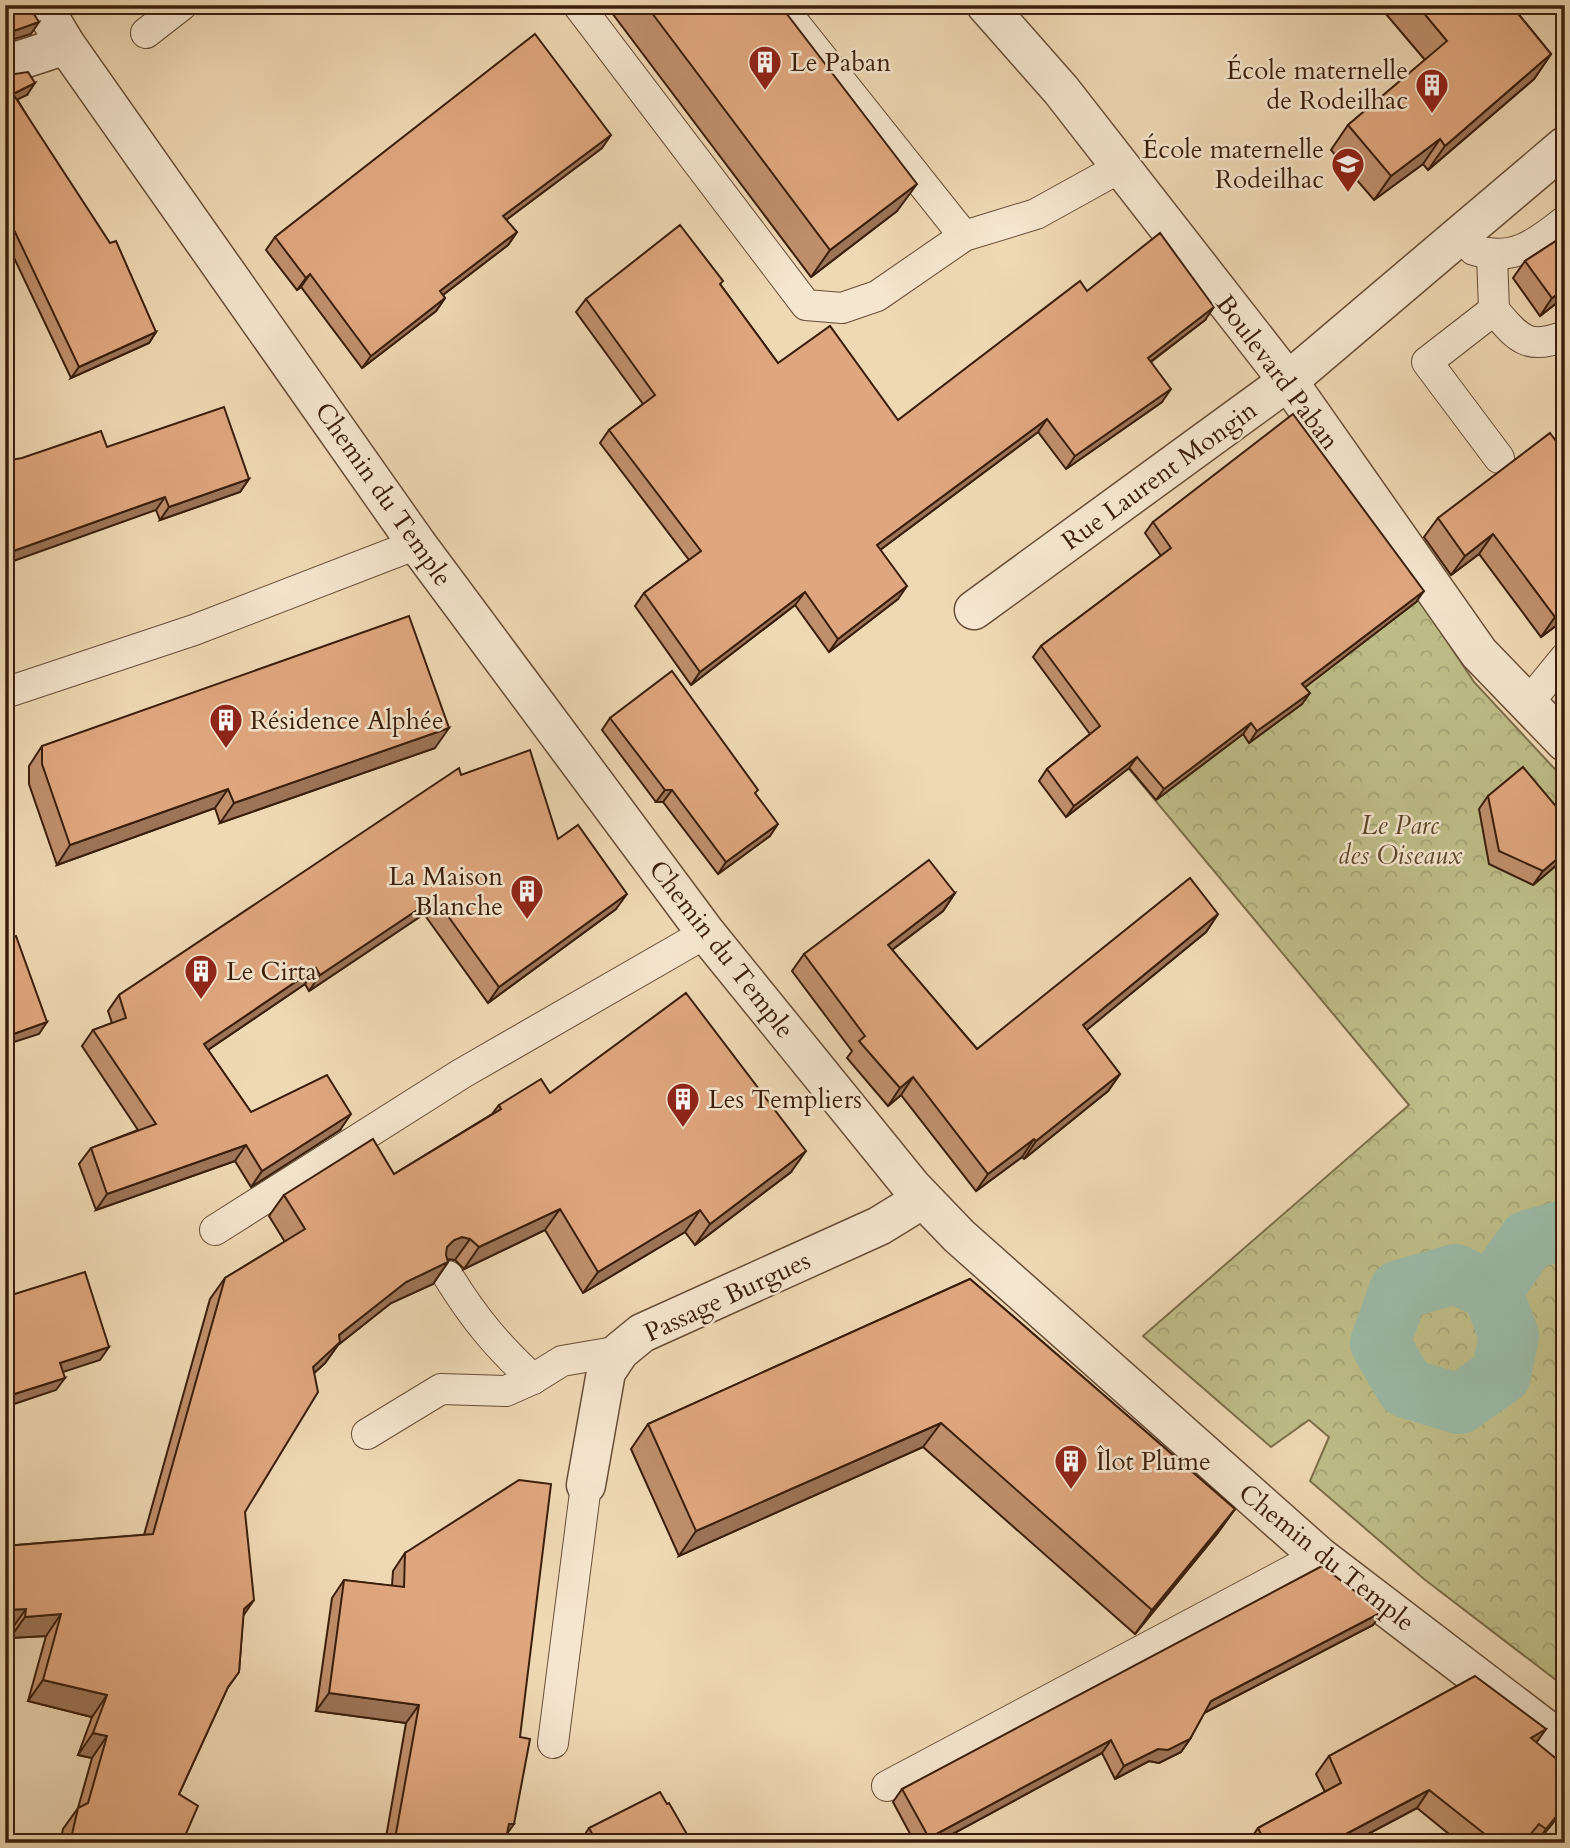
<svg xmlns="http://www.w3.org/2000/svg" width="1570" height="1848" viewBox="0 0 1570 1848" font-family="Cardo,serif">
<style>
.park{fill:url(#park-crowns);stroke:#7c6e4a;stroke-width:2}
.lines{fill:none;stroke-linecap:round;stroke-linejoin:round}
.canal{stroke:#9bbba8;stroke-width:60}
.lane-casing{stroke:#674d36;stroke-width:32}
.street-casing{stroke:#674d36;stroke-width:41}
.lane{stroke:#f5e6cf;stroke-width:30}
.street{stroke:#f5e6cf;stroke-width:38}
.wall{fill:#c0906d;stroke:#3a1e0b;stroke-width:2}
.shaded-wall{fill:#9c7559;stroke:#3a1e0b;stroke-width:2}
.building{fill:#dfa77f;stroke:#3a1e0b;stroke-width:2}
.labels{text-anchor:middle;stroke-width:5;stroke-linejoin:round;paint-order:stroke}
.poi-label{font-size:26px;fill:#3a1e0b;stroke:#f5e6cf;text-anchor:start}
.street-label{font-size:26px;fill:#3a1e0b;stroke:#f5e6cf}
.park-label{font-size:26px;font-style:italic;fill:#5b462a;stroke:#f5e6cf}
</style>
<defs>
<pattern id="park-crowns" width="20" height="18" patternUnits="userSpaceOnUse" patternTransform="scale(1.75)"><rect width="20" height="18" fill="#bfbe89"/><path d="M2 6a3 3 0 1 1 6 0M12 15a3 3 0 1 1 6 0" fill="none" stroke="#a5a375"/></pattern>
</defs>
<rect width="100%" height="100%" fill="#efd9b5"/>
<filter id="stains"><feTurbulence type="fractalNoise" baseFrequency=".00286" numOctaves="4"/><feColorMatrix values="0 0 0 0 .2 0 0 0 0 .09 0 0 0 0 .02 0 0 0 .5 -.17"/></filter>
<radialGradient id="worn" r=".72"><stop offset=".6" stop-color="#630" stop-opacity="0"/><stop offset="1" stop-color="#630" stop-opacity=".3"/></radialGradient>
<polygon class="park" points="1393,568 1419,599 1474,682 1565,780 1565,1687 1424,1579 1310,1481 1329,1437 1309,1420 1271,1447 1143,1336 1409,1105 1129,769"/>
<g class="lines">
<g class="canal">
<polygon points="1455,1274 1492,1291 1509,1336 1501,1375 1459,1404 1406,1388 1380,1343 1399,1290"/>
<polyline points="1492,1291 1528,1240 1565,1230"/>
</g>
<defs>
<g id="lane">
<polyline points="578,5 806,305 842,308 877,296 964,236 1036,214 1121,167"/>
<polyline points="780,5 964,236"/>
<polyline points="146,33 182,5"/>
<path d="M 1474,250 C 1512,262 1535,245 1565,221"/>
<polyline points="1492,255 1494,310 1427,362 1499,458"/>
<path d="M 1494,310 C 1518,338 1527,351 1565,336"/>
<polyline points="5,693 194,630 417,544"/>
<polyline points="1528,703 1565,658"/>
<polyline points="215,1230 461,1074 706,933"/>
<path d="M 448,1276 C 474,1318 497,1346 533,1379"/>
<polyline points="367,1434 441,1389 506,1391 533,1379 562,1361 620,1351"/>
<polyline points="553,1743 586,1485"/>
<polyline points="887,1786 1319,1556"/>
</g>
<g id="street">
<polyline points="42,5 66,45 417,544 706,933 912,1187 959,1236 1319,1556 1565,1744"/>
<polyline points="986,5 1061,90 1288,381 1479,653 1565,742"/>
<polyline points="5,65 66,45"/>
<polyline points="974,610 1288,381 1565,146"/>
<polyline points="586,1485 606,1372 620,1351 642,1333 879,1226 923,1199"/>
</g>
</defs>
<use href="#lane" class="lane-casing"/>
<use href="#street" class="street-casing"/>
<use href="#lane" class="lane"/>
<use href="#street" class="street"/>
</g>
<g class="wall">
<polygon points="606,5 780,5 897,211 811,277"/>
<polygon points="1382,5 1511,5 1551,54 1534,79 1428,170 1423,164 1374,200 1331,150 1348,125 1425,60 1380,7"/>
<polygon points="5,74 27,95 17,99 156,332 149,343 71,378 7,243"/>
<polygon points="602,148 506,220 517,232 508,245 443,295 445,298 436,311 362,368 301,287 297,290 266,250 275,237"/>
<polygon points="1565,235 1565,300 1563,298 1540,316 1513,278 1525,261"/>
<polygon points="720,284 778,363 898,420 1087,291 1205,320 1151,362 1162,402 1066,469 1038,432 880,550 898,599 829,652 795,605 691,685 635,606 644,593 689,560 600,443 609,430 643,404 576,312 586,299"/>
<polygon points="107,447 249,479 240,492 160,520 156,510"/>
<polygon points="1565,453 1565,619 1541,637 1479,554 1451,575 1424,537 1438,518"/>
<polygon points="1153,522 1416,602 1305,687 1302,704 1249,743 1243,734 1156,800 1129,768 1066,817 1039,781 1047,769 1090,734 1033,657 1041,646 1161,556 1145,533"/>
<polygon points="610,718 755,794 770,836 718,874 663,802 656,802 602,730"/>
<polygon points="42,746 435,748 220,823 215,808 57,865 29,784 29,766"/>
<polygon points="461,775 558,839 616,909 488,1003 424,914 309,991 305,984 208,1050 251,1112 340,1130 251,1187 235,1161 96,1210 79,1164 91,1148 138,1130 82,1046 93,1030 112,1023 108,1011 119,995"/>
<polygon points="1488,796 1565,858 1533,885 1489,864 1479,809"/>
<polygon points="955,893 943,911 892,950 977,1049 1218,914 1206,932 1086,1030 1120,1074 1108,1091 1024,1159 1022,1157 976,1191 901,1095 888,1106 847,1058 852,1051 792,971 804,954"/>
<polygon points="550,1093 791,1172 695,1245 685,1232 583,1293 545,1230 464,1269 455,1260 447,1259 448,1262 433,1284 391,1303 338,1345 325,1363 314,1373 245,1512 243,1616 239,1672 227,1689 179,1794 182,1843 60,1843 63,1829 78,1808 92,1758 78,1755 92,1717 28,1701 46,1636 10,1638 11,1630 5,1631 5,1546 144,1535 210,1299 225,1278 285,1242 269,1216 284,1195 394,1174 492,1114 499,1105"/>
<polygon points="970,1279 1235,1509 1217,1534 1135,1634 923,1447 679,1556 631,1449 648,1424"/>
<polygon points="405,1553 507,1834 505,1843 385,1843 406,1723 316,1711 332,1598 344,1580 392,1586 393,1571"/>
<polygon points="1382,1612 1373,1625 1204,1713 1190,1739 1181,1752 1159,1763 1149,1761 1115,1779 1102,1753 936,1843 915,1843 893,1802 902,1789"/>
<polygon points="1546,1729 1536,1743 1565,1766 1565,1808 1537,1843 1528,1843 1526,1842 1525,1843 1460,1843 1417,1808 1351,1843 1248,1843 1258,1828 1325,1792 1316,1774 1329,1756"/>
<polygon points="667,1804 692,1843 580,1843 580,1842 589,1828"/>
</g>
<g class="shaded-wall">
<polygon points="39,22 31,34 5,42 5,34"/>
<polygon points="1551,54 1534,79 1428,170 1445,146"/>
<polygon points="35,83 27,95 5,105 13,94"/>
<polygon points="611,135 602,148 494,229 503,216"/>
<polygon points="1440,139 1423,164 1374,200 1391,176"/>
<polygon points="917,184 897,211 811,277 830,250"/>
<polygon points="15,232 7,243 5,245 5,239"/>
<polygon points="517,232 508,245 431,304 440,291"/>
<polygon points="310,274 301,287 297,290 306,278"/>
<polygon points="1565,289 1565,296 1563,298 1540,316 1552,298"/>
<polygon points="445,298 436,311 362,368 371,356"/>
<polygon points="1214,307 1205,320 1138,371 1148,358"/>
<polygon points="156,332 149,343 71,378 79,367"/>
<polygon points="1171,389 1162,402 1066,469 1075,456"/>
<polygon points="1047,419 1038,432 868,559 877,545"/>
<polygon points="249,479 240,492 160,520 169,507"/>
<polygon points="165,497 156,510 5,564 5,554"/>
<polygon points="1493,534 1479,554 1451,575 1465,556"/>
<polygon points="907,586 898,599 829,652 838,639"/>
<polygon points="1424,591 1416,602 1295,695 1302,684"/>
<polygon points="805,592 795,605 691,685 700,672"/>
<polygon points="1565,610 1565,619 1541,637 1555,617"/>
<polygon points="1310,693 1302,704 1249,743 1257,731"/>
<polygon points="1251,723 1243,734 1156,800 1164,789"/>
<polygon points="449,728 435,748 220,823 234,803"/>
<polygon points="1137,757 1129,768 1066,817 1074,806"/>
<polygon points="228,789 215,808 57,865 70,845"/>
<polygon points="665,790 672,790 663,802 656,802"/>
<polygon points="778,824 770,836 718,874 726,862"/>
<polygon points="1565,852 1565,858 1533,885 1543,871"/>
<polygon points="955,893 943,911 876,962 888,945"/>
<polygon points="627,894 616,909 488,1003 499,987"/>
<polygon points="435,898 424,914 309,991 320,975"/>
<polygon points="1218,914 1206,932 1071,1043 1083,1025"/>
<polygon points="316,968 305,984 193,1060 204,1044"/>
<polygon points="47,1022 39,1034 5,1045 5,1037"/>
<polygon points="1120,1074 1108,1091 1024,1159 1036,1141"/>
<polygon points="913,1077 901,1095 888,1106 900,1088"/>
<polygon points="351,1114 340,1130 251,1187 262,1171"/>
<polygon points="1034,1139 1022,1157 976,1191 988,1174"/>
<polygon points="246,1145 235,1161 96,1210 107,1194"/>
<polygon points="806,1151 791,1172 695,1245 710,1224"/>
<polygon points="560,1209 545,1230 464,1269 479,1247"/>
<polygon points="700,1210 685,1232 583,1293 598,1272"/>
<polygon points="462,1237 470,1239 455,1260 447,1259 439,1261 447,1247 454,1240"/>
<polygon points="448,1262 433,1284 391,1303 338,1345 325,1363 298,1388 313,1367 339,1335 406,1282"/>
<polygon points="109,1347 100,1360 51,1376 60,1363"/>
<polygon points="65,1378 56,1390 5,1407 5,1400 8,1396"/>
<polygon points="941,1423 923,1447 679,1556 696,1531"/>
<polygon points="1235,1509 1217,1534 1135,1634 1152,1610"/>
<polygon points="254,1600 239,1622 244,1609"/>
<polygon points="26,1609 11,1630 5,1631 5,1610"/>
<polygon points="1382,1612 1373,1625 1202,1714 1211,1701"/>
<polygon points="61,1614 46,1636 10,1638 25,1617"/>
<polygon points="43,1680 107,1695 92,1717 28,1701"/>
<polygon points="329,1693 419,1705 406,1723 316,1711"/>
<polygon points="1546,1729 1533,1747 1531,1738"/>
<polygon points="93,1733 107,1736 92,1758 78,1755"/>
<polygon points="1190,1739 1181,1752 1159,1763 1149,1761 1115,1779 1124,1766 1158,1749"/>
<polygon points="1111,1740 1102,1753 936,1843 926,1843 929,1838"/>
<polygon points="1429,1790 1417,1808 1351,1843 1329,1843"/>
<polygon points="1565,1806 1565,1808 1536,1843 1546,1829"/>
<polygon points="509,1824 514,1824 501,1842"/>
<polygon points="395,1839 417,1843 393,1843"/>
</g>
<g class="building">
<polygon points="5,5 28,5 39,22 5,34"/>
<polygon points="646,5 780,5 917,184 830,250"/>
<polygon points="1417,5 1511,5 1551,54 1445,146 1440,139 1391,176 1348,125 1447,41"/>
<polygon points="535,34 611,135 503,216 517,232 440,291 445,298 371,356 310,274 306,278 275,237"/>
<polygon points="28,72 35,83 13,94 110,243 116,241 156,332 79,367 15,232 5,239 5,74 8,75"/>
<polygon points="680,225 723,281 720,284 778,363 830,326 898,420 1080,281 1087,291 1160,233 1214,307 1148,358 1171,389 1075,456 1047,419 877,545 907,586 838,639 805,592 700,672 644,593 701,551 609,430 655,395 586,299"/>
<polygon points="1565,235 1565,289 1552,298 1525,261"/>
<polygon points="224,407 249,479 169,507 165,497 5,554 5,461 22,458 101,431 107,447"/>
<polygon points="1293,414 1424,591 1302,684 1310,693 1257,731 1251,723 1164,789 1137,757 1074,806 1047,769 1100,726 1041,646 1171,548 1153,522"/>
<polygon points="1550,433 1565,453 1565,610 1555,617 1493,534 1465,556 1438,518"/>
<polygon points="409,616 449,728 234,803 228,789 70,845 42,764 42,746"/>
<polygon points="672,671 758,790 755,793 778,824 726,862 672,790 665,790 610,718"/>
<polygon points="530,750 558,839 578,825 627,894 499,987 435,898 320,975 316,968 204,1044 251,1112 327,1075 351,1114 262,1171 246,1145 107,1194 91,1148 156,1124 93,1030 126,1018 119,995 459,768 461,775"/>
<polygon points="1523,767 1565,817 1565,852 1543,871 1499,851 1488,796"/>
<polygon points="929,860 955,893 888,945 977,1049 1190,878 1218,914 1083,1025 1120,1074 1036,1141 1034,1139 988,1174 913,1077 900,1088 859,1041 865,1036 804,954"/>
<polygon points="16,936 47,1022 5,1037 5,940"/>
<polygon points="686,993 806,1151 710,1224 700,1210 598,1272 560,1209 479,1247 470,1239 462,1237 454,1240 447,1247 446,1255 448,1262 406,1282 339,1335 340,1342 313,1367 318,1392 245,1512 254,1600 244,1609 239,1672 228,1687 179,1794 198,1806 182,1843 70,1843 78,1808 88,1803 107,1736 93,1733 107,1695 43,1680 61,1614 25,1617 26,1609 5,1610 5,1546 153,1534 225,1278 305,1229 284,1195 373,1139 394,1174 501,1109 499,1105 541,1079 550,1093"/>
<polygon points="85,1272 109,1347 60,1363 65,1378 8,1396 5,1389 5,1297"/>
<polygon points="970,1279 1235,1509 1152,1610 941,1423 696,1531 648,1424"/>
<polygon points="519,1480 551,1484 520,1737 530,1739 514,1824 509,1824 505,1843 417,1843 395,1839 419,1705 329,1693 344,1580 404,1587 405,1553"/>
<polygon points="1322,1566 1382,1612 1211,1701 1190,1739 1168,1750 1158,1749 1124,1766 1111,1740 929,1838 902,1789"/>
<polygon points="1475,1676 1546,1729 1531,1738 1565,1766 1565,1806 1546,1829 1539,1824 1523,1843 1496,1843 1429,1790 1329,1843 1265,1843 1258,1828 1341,1783 1329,1756"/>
<polygon points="660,1792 667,1804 669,1803 692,1843 597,1843 589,1828"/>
</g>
<defs>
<symbol id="building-pin" viewBox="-11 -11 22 30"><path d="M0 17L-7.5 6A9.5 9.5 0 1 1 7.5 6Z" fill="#8f2418" stroke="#f5e6cf"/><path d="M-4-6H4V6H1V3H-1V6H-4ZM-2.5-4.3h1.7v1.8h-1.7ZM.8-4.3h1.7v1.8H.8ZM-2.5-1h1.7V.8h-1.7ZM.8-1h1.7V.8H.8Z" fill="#fff"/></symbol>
<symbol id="school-pin" viewBox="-11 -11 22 30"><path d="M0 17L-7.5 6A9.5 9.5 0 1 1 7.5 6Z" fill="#8f2418" stroke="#f5e6cf"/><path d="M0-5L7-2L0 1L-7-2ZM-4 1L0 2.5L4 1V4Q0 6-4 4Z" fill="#fff"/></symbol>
</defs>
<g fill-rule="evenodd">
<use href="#building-pin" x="746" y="43" width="38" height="52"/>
<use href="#building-pin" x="1413" y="66" width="38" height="52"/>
<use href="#school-pin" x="1329" y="145" width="38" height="52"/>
<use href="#building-pin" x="207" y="701" width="38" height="52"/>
<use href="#building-pin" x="508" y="872" width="38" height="52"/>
<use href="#building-pin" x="182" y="952" width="38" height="52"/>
<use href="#building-pin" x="664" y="1080" width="38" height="52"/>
<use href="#building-pin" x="1052" y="1442" width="38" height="52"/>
</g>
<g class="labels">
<g class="poi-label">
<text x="790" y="71">Le Paban</text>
<text x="1408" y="79" text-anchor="end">École maternelle<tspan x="1408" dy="30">de Rodeilhac</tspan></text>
<text x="1324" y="158" text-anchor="end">École maternelle<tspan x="1324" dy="30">Rodeilhac</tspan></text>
<text x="250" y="729">Résidence Alphée</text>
<text x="503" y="885" text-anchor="end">La Maison<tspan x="503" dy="30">Blanche</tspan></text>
<text x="226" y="980">Le Cirta</text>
<text x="708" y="1108">Les Templiers</text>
<text x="1096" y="1470">Îlot Plume</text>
</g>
<g class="street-label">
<text transform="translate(1278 372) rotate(53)" y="9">Boulevard Paban</text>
<text transform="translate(1159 475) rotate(-36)" y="9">Rue Laurent Mongin</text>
<text transform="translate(384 494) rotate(55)" y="9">Chemin du Temple</text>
<text transform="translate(722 949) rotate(52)" y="9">Chemin du Temple</text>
<text transform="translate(727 1296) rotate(-25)" y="9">Passage Burgues</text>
<text transform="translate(1327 1557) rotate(39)" y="9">Chemin du Temple</text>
</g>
<g class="park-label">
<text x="1400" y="834">Le Parc<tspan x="1400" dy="30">des Oiseaux</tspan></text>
</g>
</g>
<rect width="1570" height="1848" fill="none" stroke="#efd9b5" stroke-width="28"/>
<rect x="7" y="7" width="1556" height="1834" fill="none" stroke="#3a1e0b" stroke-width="3.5"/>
<rect x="14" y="14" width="1542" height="1820" fill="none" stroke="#3a1e0b" stroke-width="2"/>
<rect width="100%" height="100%" filter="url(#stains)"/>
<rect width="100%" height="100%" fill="url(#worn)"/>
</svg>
